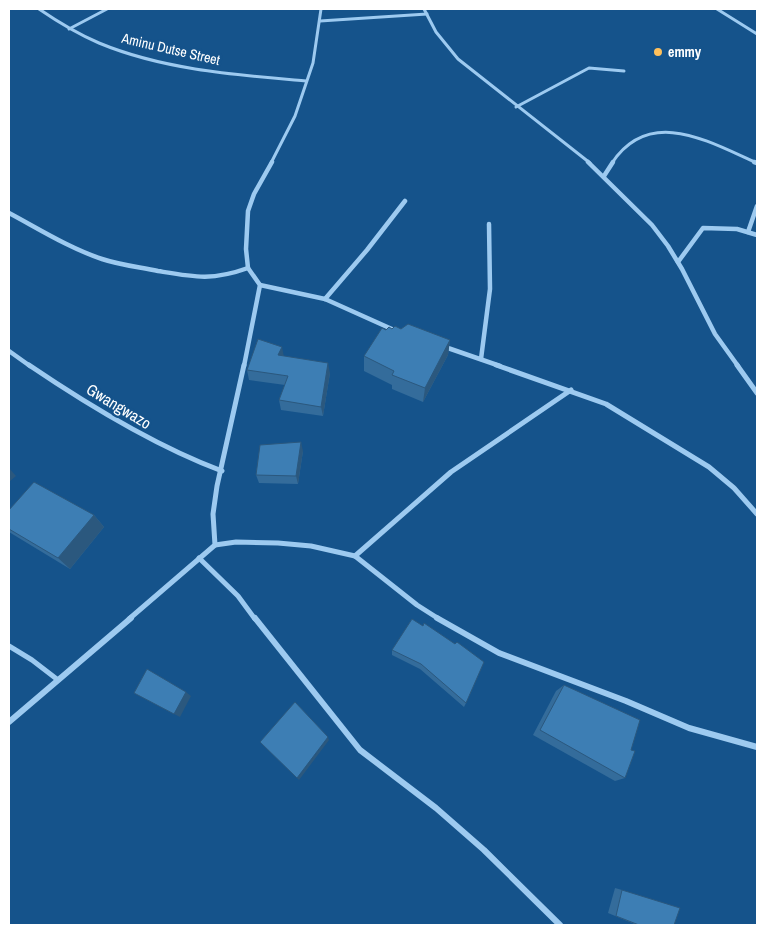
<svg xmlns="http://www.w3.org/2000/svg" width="766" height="934" viewBox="0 0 766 934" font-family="'Archivo Narrow',sans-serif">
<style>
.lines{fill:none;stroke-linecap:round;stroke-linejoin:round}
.service{stroke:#9dcaf0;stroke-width:5}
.minor-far3{stroke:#9dcaf0;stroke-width:3}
.minor-far2{stroke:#9dcaf0;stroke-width:4.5}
.minor-far1{stroke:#9dcaf0;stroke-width:5}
.minor{stroke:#9dcaf0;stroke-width:6}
.wall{fill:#346c9b}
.shaded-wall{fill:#2b587e}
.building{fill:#3d7eb4;stroke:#2b587e}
.poi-dot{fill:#ffc05b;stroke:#15538b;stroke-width:2}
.labels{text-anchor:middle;stroke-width:5;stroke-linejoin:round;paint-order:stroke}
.far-street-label{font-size:14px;fill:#fff;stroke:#15538b}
.far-poi-label{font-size:14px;font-weight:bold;fill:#fff;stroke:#15538b;text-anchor:start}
.street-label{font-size:16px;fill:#fff;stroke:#15538b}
</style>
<rect width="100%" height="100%" fill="#15538b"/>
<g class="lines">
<polyline class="service" points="9,646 32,660 58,680"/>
<g class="minor-far3">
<path d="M 39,9 C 58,22 78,34 99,43 C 164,70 237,75 306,81"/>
<polyline points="424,9 436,32 458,59 590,163"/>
<polyline points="717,9 757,34"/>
<polyline points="320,21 427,14"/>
<polyline points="69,29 107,9"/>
<polyline points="516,107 589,68 624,71"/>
<polyline points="271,163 295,116 313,63 321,9"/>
<path d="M 612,163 C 650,106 709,142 757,163"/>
</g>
<g class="minor-far2">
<polyline points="588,162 652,225 668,246 682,269 715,334 738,366"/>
<polyline points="754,162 757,163"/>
<polyline points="604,176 613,162"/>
<path d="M 9,213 C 39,229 69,248 102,259 C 120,265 139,267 158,271 C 194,277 212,281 248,268"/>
<polyline points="748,232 757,206"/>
<polyline points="678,262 703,228 737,229 757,235"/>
<polyline points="260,285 325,299 394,330"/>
<polyline points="325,299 367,250 405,201"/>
<polyline points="445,347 500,366"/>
<polyline points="9,351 30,366"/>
<polyline points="481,359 490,289 489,224"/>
<polyline points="244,366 260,285 248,268 246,249 248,211 254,194 272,162"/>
</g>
<g class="minor-far1">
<path d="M 29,365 C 88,405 155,446 222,471"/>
<polyline points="496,365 606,404 709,467 734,488 757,514"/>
<polyline points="737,365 757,393"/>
<polyline points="215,545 236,542 278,543 311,546 355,556 417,605 439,619"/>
<polyline points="355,556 451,472 571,390"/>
<polyline points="199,558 238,596 255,619"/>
<polyline points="129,619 215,545 213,514 217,486 244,365"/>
</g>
<g class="minor">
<polyline points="255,618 360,750 436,808 484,850 560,925"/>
<polyline points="437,618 499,653 626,701 689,728 757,747"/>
<polyline points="9,722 131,618"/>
</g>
</g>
<g class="wall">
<polygon points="392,329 401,329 450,340 448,355 423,402 392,389 392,385 364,371 364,356 386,330"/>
<polygon points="284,356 330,373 323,416 281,410 279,400 285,385 249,380 247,370"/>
<polygon points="303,451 298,484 259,483 256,475"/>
<polygon points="9,510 94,515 104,527 70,569 9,532"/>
<polygon points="423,626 466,703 464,707 420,669 392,655 392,650"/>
<polygon points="564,685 631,750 625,778 615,781 533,735 556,691"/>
<polygon points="615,888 622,890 674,925 637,925 608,913"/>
</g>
<g class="shaded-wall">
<polygon points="450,340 448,355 423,402 425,388"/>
<polygon points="282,347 284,357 278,355"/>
<polygon points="328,363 330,373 323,416 321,407"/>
<polygon points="301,442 303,451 298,484 296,476"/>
<polygon points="9,468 16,476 9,482"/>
<polygon points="94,515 104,527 70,569 58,558"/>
<polygon points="186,692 191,696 180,717 174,714"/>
<polygon points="328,737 329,740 299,780 297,778"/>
</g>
<g class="building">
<polygon points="408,324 450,340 425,388 392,375 394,371 364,356 382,328 386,330 389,327 392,329 395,326 401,329"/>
<polygon points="258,339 282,347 278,355 328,363 321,407 279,400 288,376 247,370"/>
<polygon points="301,442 296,476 256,475 260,445"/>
<polygon points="34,482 94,515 58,558 9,529 9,510"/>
<polygon points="412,619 423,626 424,623 455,644 457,642 484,662 466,703 421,664 392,650"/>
<polygon points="147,669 186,692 174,714 134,693"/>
<polygon points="564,685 640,720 631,750 635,751 625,778 540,730"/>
<polygon points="295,702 328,737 297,778 260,742"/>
<polygon points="622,890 680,908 674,925 639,925 616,916"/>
</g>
<circle class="poi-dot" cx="658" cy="52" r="5"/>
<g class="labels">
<g class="far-street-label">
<text transform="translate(171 49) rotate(13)" y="5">Aminu Dutse Street</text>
</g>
<g class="far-poi-label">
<text x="668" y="57">emmy</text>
</g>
<g class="street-label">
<text transform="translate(119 406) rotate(31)" y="6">Gwangwazo</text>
</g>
</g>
<rect width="766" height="934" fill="none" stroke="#ffffff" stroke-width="20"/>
</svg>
